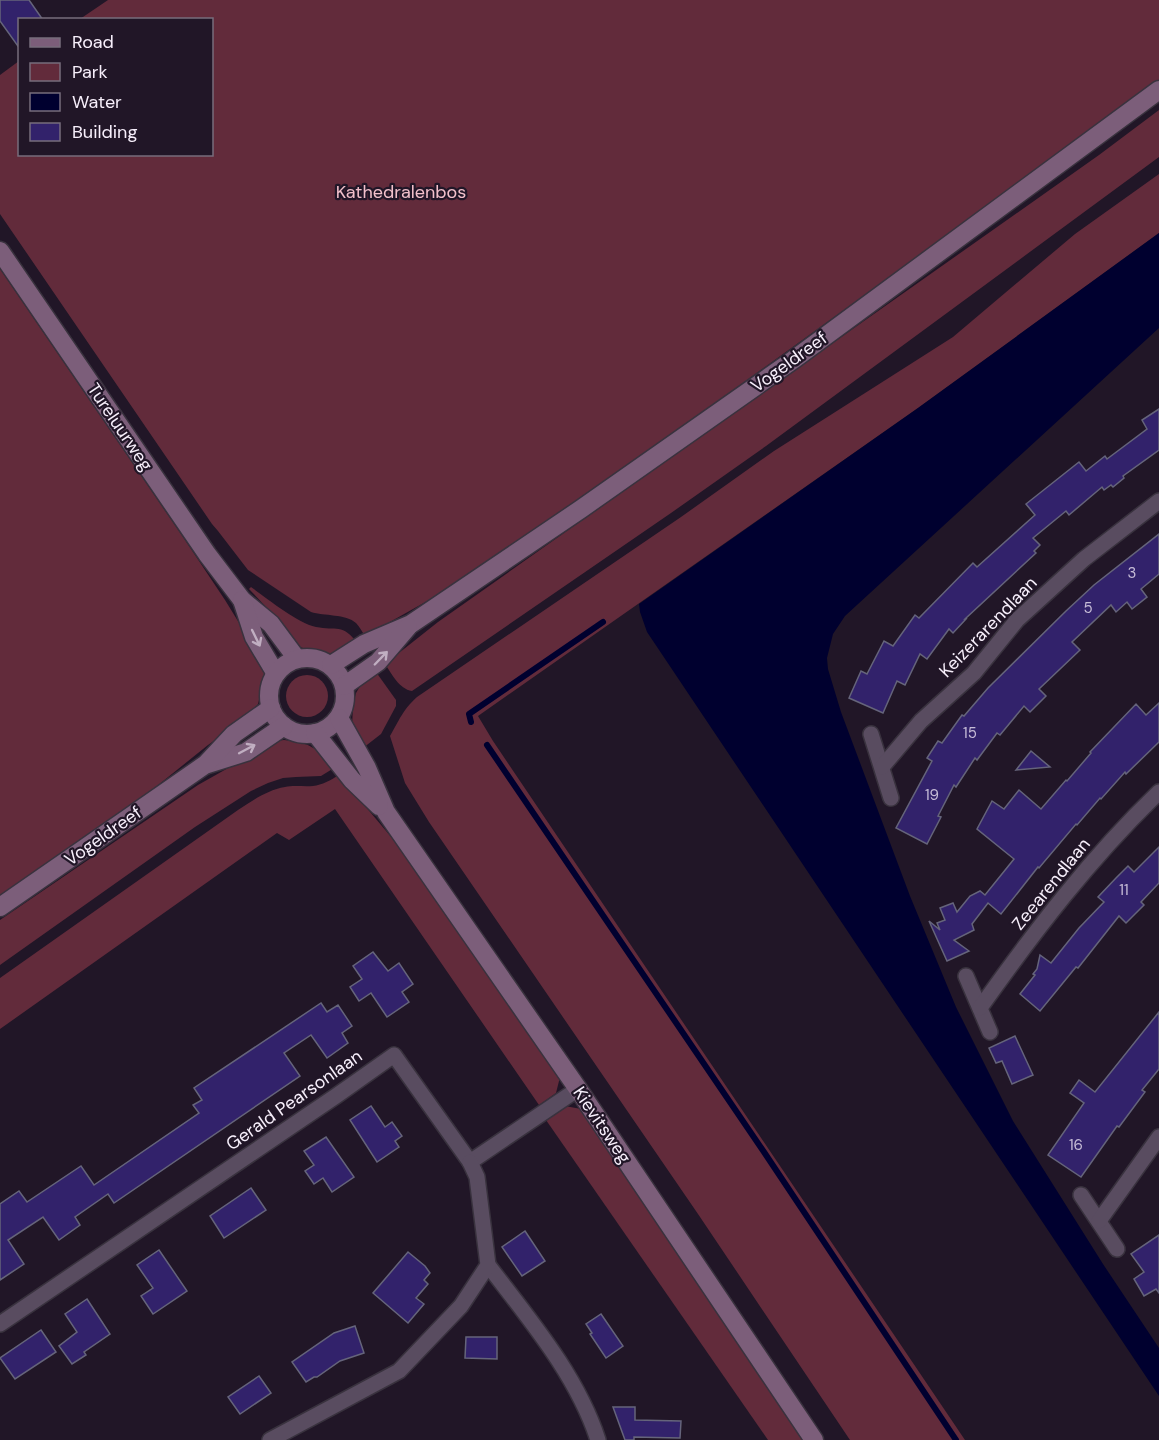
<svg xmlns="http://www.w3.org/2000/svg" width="1159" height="1440" viewBox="0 0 1159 1440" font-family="'DM Sans',sans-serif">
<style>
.green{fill:#622b3b}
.water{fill:#00002f}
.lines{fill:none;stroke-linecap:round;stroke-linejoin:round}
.stream{stroke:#00002f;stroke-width:6}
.building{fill:#32226b;stroke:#65647b;stroke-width:1.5}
.street-casing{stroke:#39323e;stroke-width:18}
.secondary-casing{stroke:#39323e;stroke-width:21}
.street{stroke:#594c60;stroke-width:15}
.secondary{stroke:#7c5e7a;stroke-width:18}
.oneway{stroke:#c0aec1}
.labels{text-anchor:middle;stroke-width:4.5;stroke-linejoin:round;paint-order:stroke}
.number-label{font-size:15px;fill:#c6bcd7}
.park-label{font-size:18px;fill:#f3c0cb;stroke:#211627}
.street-label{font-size:18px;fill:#f7effb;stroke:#211627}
</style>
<rect width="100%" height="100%" fill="#211627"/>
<g class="green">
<path d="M 108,0 L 1159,0 L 1159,80 L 985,208 L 693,419 L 543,524 L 429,600 L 365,636 C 362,632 360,627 356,623 C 346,614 324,616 311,612 L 248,570 L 218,531 L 212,524 L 0,214 L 0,75 L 19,61 L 20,154 L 212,154 L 212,20 L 80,19 Z"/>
<path d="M 1159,110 L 1159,157 L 766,446 L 671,513 L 412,691 C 399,689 392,674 385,664 L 438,622 L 1099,155 Z"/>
<path d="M 1159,174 L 1159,233 L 918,408 L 478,716 L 493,741 L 965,1440 L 850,1440 L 698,1214 L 429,822 L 405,783 L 390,736 C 400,719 402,711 417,697 L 681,517 L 774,451 L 953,337 L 1075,234 Z"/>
<polygon points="0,269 183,537 225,600 263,662 265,675 258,704 248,717 208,745 147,794 0,897"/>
<path d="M 251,587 C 268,599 296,622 316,627 C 336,631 343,623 357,643 L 334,654 L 325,654 L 306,649 L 297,646 L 289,638 L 268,609 L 249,589 Z"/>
<polygon points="376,672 396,700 396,706 381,734 363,748 352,727 353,706 356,693 362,683"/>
<circle cx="307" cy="696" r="21"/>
<path d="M 284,740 C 309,742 319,749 334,768 L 321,776 L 296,777 L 283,778 L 268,783 L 251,791 L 195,827 L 0,965 L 0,920 L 198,785 L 276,741 Z"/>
<path d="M 339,775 L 397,844 L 560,1077 L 556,1093 L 539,1105 L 335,809 L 289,840 L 277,833 L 0,1029 L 0,978 L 238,810 C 252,801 267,790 285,787 C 294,785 304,787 313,786 C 322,785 331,780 339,775 Z"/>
<polygon points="565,1106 581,1109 804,1440 768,1440 546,1120"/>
</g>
<polygon class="water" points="1159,233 1159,328 845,616 833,634 827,658 828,669 841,712 910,896 956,1007 1013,1121 1103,1264 1159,1348 1159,1396 647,632 640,612 639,604 918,408"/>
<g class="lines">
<g class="stream">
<polyline points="471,722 469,714 603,622"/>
<polyline points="487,745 764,1152 956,1440"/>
</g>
</g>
<g class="building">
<polygon points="0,0 29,0 43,20 20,20 20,49 0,21"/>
<polygon points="1159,409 1159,450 1123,476 1124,478 1113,487 1111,485 1104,490 1102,487 1069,515 1066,511 1033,538 1040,545 1034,551 1036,553 965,619 966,619 953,633 949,629 927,659 920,654 905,685 897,681 883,713 849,698 861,671 867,674 884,641 893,646 915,615 919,618 973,563 977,567 1035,515 1026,504 1079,462 1086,471 1105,456 1107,459 1147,429 1142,420"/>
<polygon points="1159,534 1159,574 1141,589 1147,597 1132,609 1127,602 1116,612 1111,605 1072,642 1080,650 1039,689 1046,696 1030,712 1024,706 1000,735 997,733 977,760 975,758 956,787 954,785 938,816 941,817 927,844 896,828 932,761 927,758 938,741 942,743 962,715 964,716 988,688 1066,611 1094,585"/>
<polygon points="1159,703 1159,742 1126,774 1125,772 1101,799 1100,798 1077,825 1076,824 1039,868 1038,867 1001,914 988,903 972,924 974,930 954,940 969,951 947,961 929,921 940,930 937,923 945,920 940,908 953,903 957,912 970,896 980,891 985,895 1014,859 977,829 992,801 1004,809 1019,790 1041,809 1066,780 1067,781 1091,753 1090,752 1136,704 1146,715"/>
<polygon points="1031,751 1050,767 1016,770"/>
<polygon points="1159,847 1159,883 1141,902 1144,905 1126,923 1119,916 1078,968 1076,967 1040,1011 1020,994 1035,975 1033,974 1037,969 1040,955 1051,963 1079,928 1104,902 1098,897 1116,878 1128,866 1134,872"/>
<polygon points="373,952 388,971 399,963 413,984 402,992 409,1002 387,1017 371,993 359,1001 350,987 362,979 353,966"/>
<polygon points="321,1003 327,1012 338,1005 352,1026 342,1033 348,1043 327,1058 311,1035 284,1053 300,1076 114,1203 108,1194 75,1217 80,1225 59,1240 43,1217 8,1240 24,1264 0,1280 0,1204 19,1191 27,1202 81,1166 94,1185 199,1113 193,1105 202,1100 194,1088"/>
<polygon points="1159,1012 1159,1069 1142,1090 1145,1092 1119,1127 1117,1126 1081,1177 1048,1155 1084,1103 1070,1093 1079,1080 1095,1092"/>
<polygon points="1015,1036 1033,1075 1012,1084 1002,1061 996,1063 989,1048"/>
<polygon points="371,1106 385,1127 392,1122 402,1136 395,1141 399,1147 377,1162 350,1120"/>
<polygon points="326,1137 354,1177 332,1192 323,1178 314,1184 305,1171 314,1165 304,1151"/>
<polygon points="251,1188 266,1210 224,1238 210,1216"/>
<polygon points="525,1231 545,1261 522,1276 502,1247"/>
<polygon points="1159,1235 1159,1293 1156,1289 1144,1296 1134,1279 1144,1272 1131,1254"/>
<polygon points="159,1250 187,1291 153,1314 141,1296 153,1288 137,1265"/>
<polygon points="408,1252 425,1266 430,1273 424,1280 428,1284 416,1298 424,1304 408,1323 373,1293"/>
<polygon points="87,1299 110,1334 84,1352 86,1355 72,1364 59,1346 77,1332 65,1314"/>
<polygon points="601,1314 623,1346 606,1358 590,1334 592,1333 586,1324"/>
<polygon points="355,1326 364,1353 340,1361 317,1377 314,1377 306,1382 292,1362 334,1333"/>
<polygon points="41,1330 56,1352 15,1379 0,1358"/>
<polygon points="466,1337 497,1337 497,1359 465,1358"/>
<polygon points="259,1376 271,1393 240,1414 228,1397"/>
<polygon points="613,1407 635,1407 635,1420 681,1421 680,1438 634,1437 634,1440 625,1440"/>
</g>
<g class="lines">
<defs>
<g id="street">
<polyline points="871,734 891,798"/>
<polyline points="882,767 921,721 974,673 1017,620 1084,559 1159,501"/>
<polyline points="966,976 990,1032"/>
<path d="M 980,1008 C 1034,932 1091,857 1159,792"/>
<polyline points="1081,1195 1117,1249"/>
<polyline points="1099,1221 1159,1137"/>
<path d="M 488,1265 C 529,1319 577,1375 598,1440"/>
<polyline points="0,1324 336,1096 394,1055 470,1162 578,1089"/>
<polyline points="270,1440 399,1371 461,1306 488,1265 477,1177 470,1162"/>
</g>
<g id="secondary">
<polyline points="0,251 207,554 242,600 271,624 297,659"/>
<polyline points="242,600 254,637 276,674"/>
<circle cx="307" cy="696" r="38"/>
<polyline points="331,665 364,644 411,624 581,509 793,360 1159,90"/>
<polyline points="344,686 378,662 408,627"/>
<polyline points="339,718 367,768 386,812 578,1089 814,1440"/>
<polyline points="315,733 352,780 379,806"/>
<polyline points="208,764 246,752 284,726"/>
<polyline points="0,907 206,764 234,734 271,708"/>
</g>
</defs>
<use href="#street" class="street-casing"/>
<use href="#secondary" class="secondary-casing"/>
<use href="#street" class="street"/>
<use href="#secondary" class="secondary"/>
</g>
<defs><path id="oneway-shaft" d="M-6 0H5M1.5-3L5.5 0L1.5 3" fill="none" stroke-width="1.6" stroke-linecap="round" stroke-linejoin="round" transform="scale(1.5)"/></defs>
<g class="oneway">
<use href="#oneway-shaft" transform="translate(256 638) rotate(64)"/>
<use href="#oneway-shaft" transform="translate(381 658) rotate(-46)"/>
<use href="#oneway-shaft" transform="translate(247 749) rotate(-28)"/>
</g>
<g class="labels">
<g class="number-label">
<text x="1132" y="578">3</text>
<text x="1088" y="613">5</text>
<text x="970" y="738">15</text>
<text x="932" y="800">19</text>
<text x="1124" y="895">11</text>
<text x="1076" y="1150">16</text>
</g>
<g class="park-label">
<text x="401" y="198">Kathedralenbos</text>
</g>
<g class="street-label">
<text transform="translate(789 362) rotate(-36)" y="6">Vogeldreef</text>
<text transform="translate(120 427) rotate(56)" y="6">Tureluurweg</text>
<text transform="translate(988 627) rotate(-46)" y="6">Keizerarendlaan</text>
<text transform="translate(103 836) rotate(-35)" y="6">Vogeldreef</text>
<text transform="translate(1051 884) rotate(-51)" y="6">Zeearendlaan</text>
<text transform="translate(294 1100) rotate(-35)" y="6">Gerald Pearsonlaan</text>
<text transform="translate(602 1125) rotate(56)" y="6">Kievitsweg</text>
</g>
</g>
<rect x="18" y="18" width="195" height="138" fill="#211627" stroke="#776d7c" stroke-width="1.5"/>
<rect x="30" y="38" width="30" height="9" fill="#7c5e7a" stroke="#776d7c" stroke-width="1.5"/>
<text x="72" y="48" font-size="18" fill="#f7effb">Road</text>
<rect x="30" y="63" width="30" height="18" fill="#622b3b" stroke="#776d7c" stroke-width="1.5"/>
<text x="72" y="78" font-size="18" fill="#f7effb">Park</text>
<rect x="30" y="93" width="30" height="18" fill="#00002f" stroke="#776d7c" stroke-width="1.5"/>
<text x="72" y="108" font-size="18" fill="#f7effb">Water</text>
<rect x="30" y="123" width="30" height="18" fill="#32226b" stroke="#776d7c" stroke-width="1.5"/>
<text x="72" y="138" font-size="18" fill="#f7effb">Building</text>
</svg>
